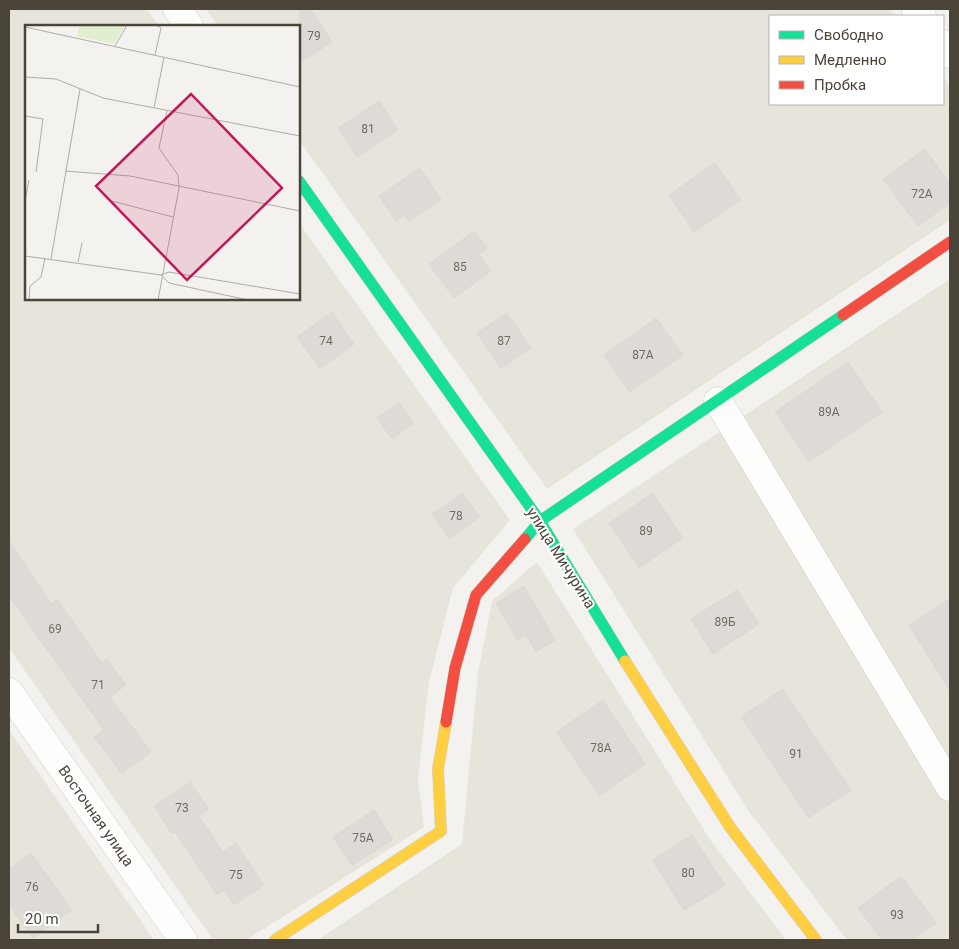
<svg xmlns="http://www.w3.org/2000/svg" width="959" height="949" viewBox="0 0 959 949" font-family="Roboto,sans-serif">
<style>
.residential{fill:#e7e4dc}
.building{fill:#dedbd6;stroke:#dcd9d4}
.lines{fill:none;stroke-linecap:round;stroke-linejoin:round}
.street-casing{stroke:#d2d0cb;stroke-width:29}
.fast-casing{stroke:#d3cfc5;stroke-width:12}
.slow-casing{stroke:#d3cfc5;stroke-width:12}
.jam-casing{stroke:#d3cfc5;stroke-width:12}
.street{stroke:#fdfdfc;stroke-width:28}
.fast{stroke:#16e098;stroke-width:11}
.slow{stroke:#ffcf43;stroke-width:11}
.jam{stroke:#f24e42;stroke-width:11}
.labels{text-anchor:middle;stroke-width:4;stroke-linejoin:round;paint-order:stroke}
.number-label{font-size:12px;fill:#706a61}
.street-label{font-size:15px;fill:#4b4439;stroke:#fff}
.inset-road{fill:none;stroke:#b0aca6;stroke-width:1}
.view{fill:#c2185b;fill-opacity:0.15;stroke:#c2185b;stroke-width:2.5}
.inset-edge{fill:none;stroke:#4b4439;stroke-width:2.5}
</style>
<rect width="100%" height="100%" fill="#f4f2ee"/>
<g class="residential">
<polygon points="9,9 147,9 159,26 26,26 26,299 299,299 299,223 510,520 453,588 429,682 418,780 424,827 246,940 213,940 9,648"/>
<polygon points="206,9 890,9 895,16 770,16 770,104 943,104 943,77 950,87 950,220 547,489 299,140 299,26 218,26"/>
<polygon points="950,279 950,940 847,940 750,813 573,529"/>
<polygon points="537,562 711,841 786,940 317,940 462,844 478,673 492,601"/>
<polygon points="9,730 154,940 9,940"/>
</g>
<g class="building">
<polygon points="299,9 311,9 332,42 299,63"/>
<polygon points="379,101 398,130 357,157 338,128"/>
<polygon points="925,149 950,184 950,203 918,226 883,179"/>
<polygon points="715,163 741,200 694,232 669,195"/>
<polygon points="420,168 441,199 409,222 404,215 396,221 379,196"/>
<polygon points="474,231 487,248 479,254 491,271 454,298 429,264"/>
<polygon points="332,312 354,344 320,369 297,337"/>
<polygon points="507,313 531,348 501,369 477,333"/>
<polygon points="656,318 683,355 630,392 604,355"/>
<polygon points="848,362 882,412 809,462 775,412"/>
<polygon points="399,403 414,423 392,439 377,418"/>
<polygon points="462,493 480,517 449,539 432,514"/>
<polygon points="653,493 683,538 639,568 609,523"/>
<polygon points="9,541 51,604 57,599 102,663 107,659 126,685 110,697 151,752 122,774 94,737 104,730 9,596"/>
<polygon points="524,586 555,640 536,652 526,634 517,640 496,603"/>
<polygon points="737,590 759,624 713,654 691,619"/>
<polygon points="950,599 950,691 909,625"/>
<polygon points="783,689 851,790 808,818 741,717"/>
<polygon points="603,700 645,764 599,796 556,732"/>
<polygon points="190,782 209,809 199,816 223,852 236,843 264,885 234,905 224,890 217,895 175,832 172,834 154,806"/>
<polygon points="374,810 393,839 352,866 333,837"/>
<polygon points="692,835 725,885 684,910 652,860"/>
<polygon points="31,853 72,910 33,938 9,905 9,869"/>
<polygon points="901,876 936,923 912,940 882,940 858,908"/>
</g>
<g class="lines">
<defs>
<g id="street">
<polyline points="177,9 189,26"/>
<polyline points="916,9 922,16"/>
<polyline points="943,44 950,54"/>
<polyline points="718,401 950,787"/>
<polyline points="9,692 183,940"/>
</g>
<g id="fast">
<polyline points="299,181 540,521 625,661"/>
<polyline points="525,539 540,521 843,315"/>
</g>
<g id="slow">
<polyline points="625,661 730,827 816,940"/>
<polyline points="275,940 441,831 438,769 446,722"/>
</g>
<g id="jam">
<polyline points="843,315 950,242"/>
<polyline points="446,722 455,668 476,595 525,539"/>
</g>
</defs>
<use href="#street" class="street-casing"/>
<use href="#fast" class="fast-casing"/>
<use href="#slow" class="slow-casing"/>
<use href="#jam" class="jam-casing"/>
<use href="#street" class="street"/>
<use href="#fast" class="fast"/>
<use href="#slow" class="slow"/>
<use href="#jam" class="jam"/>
</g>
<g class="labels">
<g class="number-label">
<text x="314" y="40">79</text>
<text x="368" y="133">81</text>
<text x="922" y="198">72А</text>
<text x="460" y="271">85</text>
<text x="326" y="345">74</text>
<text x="504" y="345">87</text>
<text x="643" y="359">87А</text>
<text x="829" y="416">89А</text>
<text x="456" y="520">78</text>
<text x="646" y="535">89</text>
<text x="725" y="626">89Б</text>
<text x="55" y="633">69</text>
<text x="98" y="689">71</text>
<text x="601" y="752">78А</text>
<text x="796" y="758">91</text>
<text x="182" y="812">73</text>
<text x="363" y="842">75А</text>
<text x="688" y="877">80</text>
<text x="236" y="879">75</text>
<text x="32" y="891">76</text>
<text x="897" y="919">93</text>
</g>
<g class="street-label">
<text transform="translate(561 558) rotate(58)" y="5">улица Мичурина</text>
<text transform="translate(96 816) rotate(55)" y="5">Восточная улица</text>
</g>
</g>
<g transform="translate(25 25)">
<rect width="275" height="275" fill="#f4f2ee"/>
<path d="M 55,0 L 100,0 L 89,19 L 52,11 Z" fill="#e1eecf"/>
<path class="inset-road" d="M 0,2 L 275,62M 90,21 L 102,0M 130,30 L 136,3 L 131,0M 0,52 L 31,54 L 78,73 L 275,111M 129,83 L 139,32M 0,91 L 18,94 L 11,147M 40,146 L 105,151 L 275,186M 0,176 L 4,155M 87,176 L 148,192M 0,231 L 136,250 L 144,247 L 275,269M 26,234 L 55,64M 53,237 L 57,218M 136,250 L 144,258 L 223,275M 4,275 L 5,261 L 16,252 L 20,233M 133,275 L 154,163 L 153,150 L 134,123 L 142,86"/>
<path class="view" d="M 166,69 L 257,163 L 162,255 L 71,161 Z"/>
<rect width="275" height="275" class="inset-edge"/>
</g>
<rect width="959" height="949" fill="none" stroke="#4b4439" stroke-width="20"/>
<rect x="769" y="15" width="175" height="90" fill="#ffffff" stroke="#b7b4b0"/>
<rect x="779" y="31" width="25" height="8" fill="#16e098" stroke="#b7b4b0"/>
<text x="814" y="40" font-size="15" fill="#4b4439">Свободно</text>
<rect x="779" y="56" width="25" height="8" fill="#ffcf43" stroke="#b7b4b0"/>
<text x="814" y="65" font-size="15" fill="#4b4439">Медленно</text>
<rect x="779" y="81" width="25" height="8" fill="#f24e42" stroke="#b7b4b0"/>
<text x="814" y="90" font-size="15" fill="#4b4439">Пробка</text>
<path d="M18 924v8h80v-8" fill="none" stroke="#4b4439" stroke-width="2.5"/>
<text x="25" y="924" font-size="15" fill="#4b4439" stroke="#ffffff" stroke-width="4" paint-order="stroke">20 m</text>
</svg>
